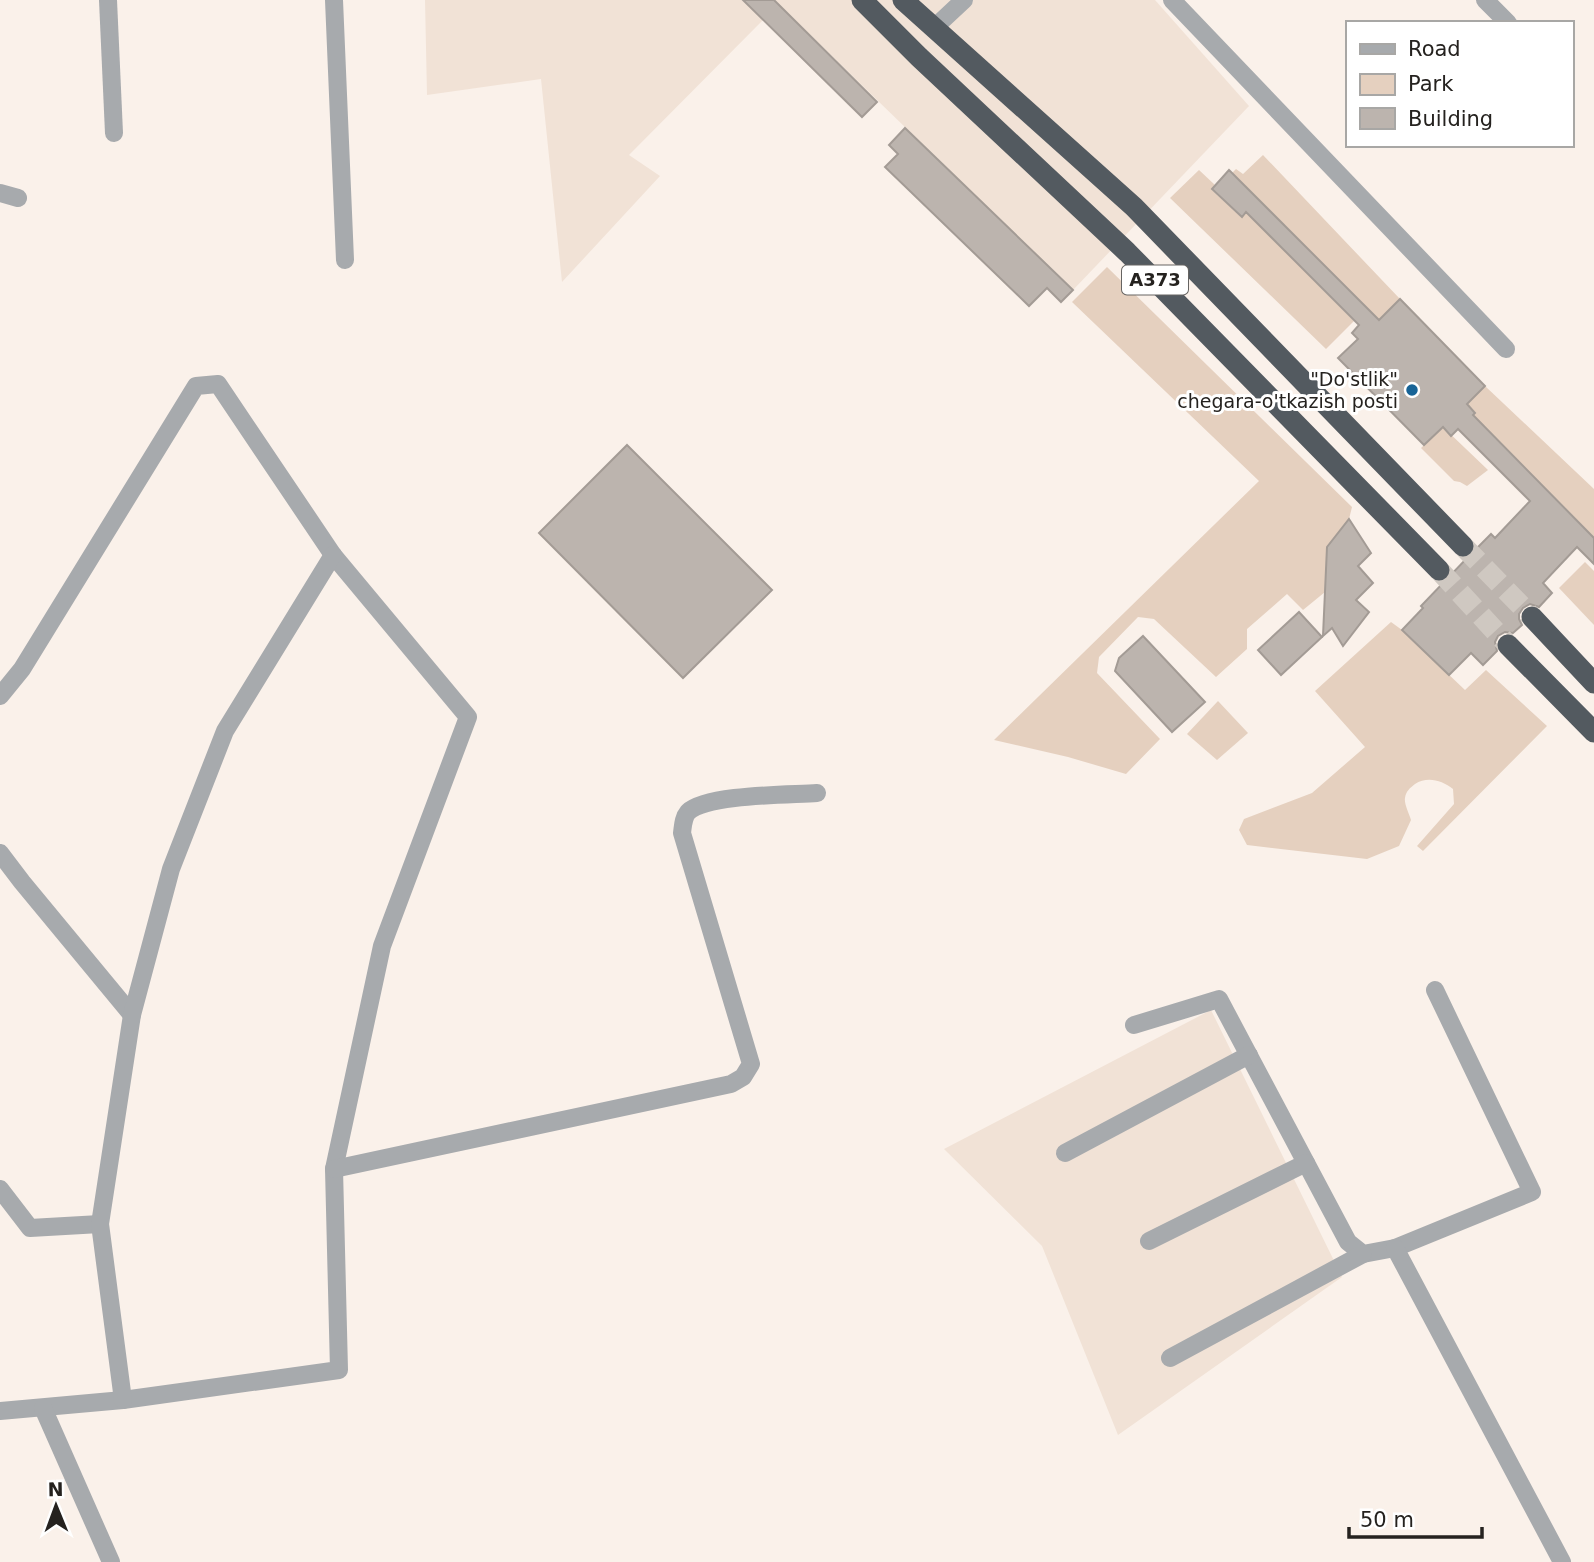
<svg xmlns="http://www.w3.org/2000/svg" width="1594" height="1562" viewBox="0 0 1594 1562" font-family="'DejaVu Sans',sans-serif">
<style>
.built{fill:#f1e2d6}
.green{fill:#e5d0bf}
.building{fill:#bcb4ae;stroke:#a39b95;stroke-width:2}
.lines{fill:none;stroke-linecap:round;stroke-linejoin:round}
.highway-tunnel{stroke:#cfc8c1;stroke-width:21;stroke-dasharray:21 10;stroke-linecap:butt}
.minor{stroke:#a7aaad;stroke-width:18}
.highway{stroke:#535a60;stroke-width:21}
.poi-dot{fill:#176396;stroke:#fff;stroke-width:2.5}
.labels{text-anchor:middle;stroke-width:6;stroke-linejoin:round;paint-order:stroke}
.shield{fill:#fff;stroke:#666462;stroke-width:2}
.shield-label{font-size:18px;font-weight:bold;fill:#25221f}
.poi-label{font-size:19px;fill:#25221f;stroke:#fff;text-anchor:end}
</style>
<rect width="100%" height="100%" fill="#faf1ea"/>
<g class="built">
<polygon points="425,0 743,0 763,20 629,155 660,176 562,282 541,79 427,95"/>
<polygon points="774,0 1155,0 1249,106 1073,290"/>
<polygon points="1211,1010 1342,1277 1118,1435 1042,1246 944,1149"/>
</g>
<g class="green">
<polygon points="1263,155 1400,299 1379,320 1232,173 1236,169 1243,174"/>
<polygon points="1199,170 1215,185 1212,190 1241,217 1246,212 1354,321 1326,349 1170,198"/>
<polygon points="1107,267 1352,507 1349,519 1327,547 1325,592 1303,610 1287,594 1247,629 1247,649 1216,677 1154,619 1138,617 1099,657 1097,673 1160,739 1126,774 1068,757 994,740 1259,481 1072,302"/>
<polygon points="1485,386 1594,489 1594,538 1473,415 1475,412 1467,404"/>
<polygon points="1443,427 1488,470 1467,486 1460,482 1454,481 1421,448"/>
<polygon points="1585,562 1594,571 1594,625 1559,588"/>
<path d="M 1391,622 L 1402,630 L 1465,690 L 1486,670 L 1547,726 L 1423,851 L 1417,846 L 1454,804 L 1453,789 C 1442,780 1427,776 1415,784 C 1410,788 1406,791 1405,798 C 1404,804 1409,813 1411,820 L 1399,846 L 1367,859 L 1247,845 L 1239,830 L 1244,819 L 1312,793 L 1365,747 L 1315,691 Z"/>
<polygon points="1218,701 1248,733 1217,760 1187,734"/>
</g>
<g class="building">
<polygon points="743,0 774,0 877,102 862,117"/>
<polygon points="905,128 1073,290 1061,302 1047,288 1029,306 885,167 898,154 889,145"/>
<polygon points="1229,170 1379,320 1400,299 1485,386 1467,404 1475,413 1473,415 1594,538 1594,564 1577,547 1543,583 1552,593 1539,607 1530,604 1523,608 1519,614 1519,619 1522,625 1513,633 1505,632 1498,636 1495,642 1497,651 1483,665 1471,653 1449,675 1402,630 1423,608 1421,606 1467,558 1473,555 1476,549 1491,534 1495,538 1530,501 1458,429 1451,436 1443,427 1424,445 1338,358 1358,339 1352,333 1359,325 1246,212 1242,217 1212,189"/>
<polygon points="627,445 772,590 683,678 539,533"/>
<polygon points="1349,519 1371,553 1358,566 1373,583 1356,600 1369,612 1343,646 1332,628 1323,636 1327,547"/>
<polygon points="1299,612 1322,637 1281,675 1258,650"/>
<polygon points="1143,636 1205,702 1172,732 1115,671 1119,658"/>
</g>
<g class="lines">
<g class="highway-tunnel">
<polyline points="1463,546 1532,617"/>
<polyline points="1439,570 1508,645"/>
</g>
<g class="minor">
<polyline points="108,0 114,133"/>
<polyline points="334,0 345,260"/>
<polyline points="1172,0 1506,349"/>
<polyline points="1485,0 1508,23"/>
<polyline points="934,28 964,0"/>
<polyline points="0,193 18,198"/>
<polyline points="0,696 22,669 196,386 218,384 333,555 468,717 382,946 334,1169 339,1370 123,1400 0,1411"/>
<polyline points="0,853 22,882 132,1015"/>
<polyline points="1134,1025 1219,999 1348,1242 1363,1254 1395,1248 1532,1192 1435,990"/>
<polyline points="1065,1153 1249,1055"/>
<path d="M 334,1169 L 731,1084 L 743,1077 L 751,1064 L 682,833 C 683,826 683,818 688,812 C 707,794 790,795 817,793"/>
<polyline points="0,1189 30,1228 100,1224"/>
<polyline points="1149,1241 1306,1163"/>
<polyline points="1395,1248 1562,1562"/>
<polyline points="1170,1358 1363,1254"/>
<polyline points="123,1400 100,1224 132,1015 171,869 225,731 333,555"/>
<polyline points="43,1408 111,1562"/>
</g>
<g class="highway">
<polyline points="862,0 919,57 1127,252 1439,570"/>
<polyline points="903,0 1134,207 1463,546"/>
<polyline points="1532,617 1594,683"/>
<polyline points="1508,645 1594,732"/>
</g>
</g>
<circle class="poi-dot" cx="1412" cy="390" r="7"/>
<g class="labels">
<rect class="shield" x="1122" y="265.5" width="66" height="29" rx="5"/>
<g class="shield-label">
<text x="1155" y="286">A373</text>
</g>
<g class="poi-label">
<text x="1398" y="386">"Do'stlik"<tspan x="1398" dy="22">chegara-o'tkazish posti</tspan></text>
</g>
</g>
<rect x="1346" y="21" width="228" height="126" fill="#ffffff" stroke="#a8a7a5" stroke-width="2"/>
<rect x="1360" y="44" width="35" height="10" fill="#a7aaad" stroke="#a8a7a5" stroke-width="2"/>
<text x="1408" y="56" font-size="21" fill="#25221f">Road</text>
<rect x="1360" y="74" width="35" height="21" fill="#e5d0bf" stroke="#a8a7a5" stroke-width="2"/>
<text x="1408" y="91" font-size="21" fill="#25221f">Park</text>
<rect x="1360" y="108" width="35" height="21" fill="#bcb4ae" stroke="#a8a7a5" stroke-width="2"/>
<text x="1408" y="126" font-size="21" fill="#25221f">Building</text>
<g transform="translate(56 1506) rotate(359)" stroke="#ffffff" stroke-width="5" paint-order="stroke">
<path d="M0-5L12 26L0 18L-12 26Z" fill="#25221f"/>
<text y="-10" font-size="19" font-weight="bold" text-anchor="middle" fill="#25221f">N</text>
</g>
<path d="M1349 1527v10h133v-10" fill="none" stroke="#25221f" stroke-width="3.5"/>
<text x="1360" y="1527" font-size="21" fill="#25221f" stroke="#ffffff" stroke-width="5" paint-order="stroke">50 m</text>
</svg>
